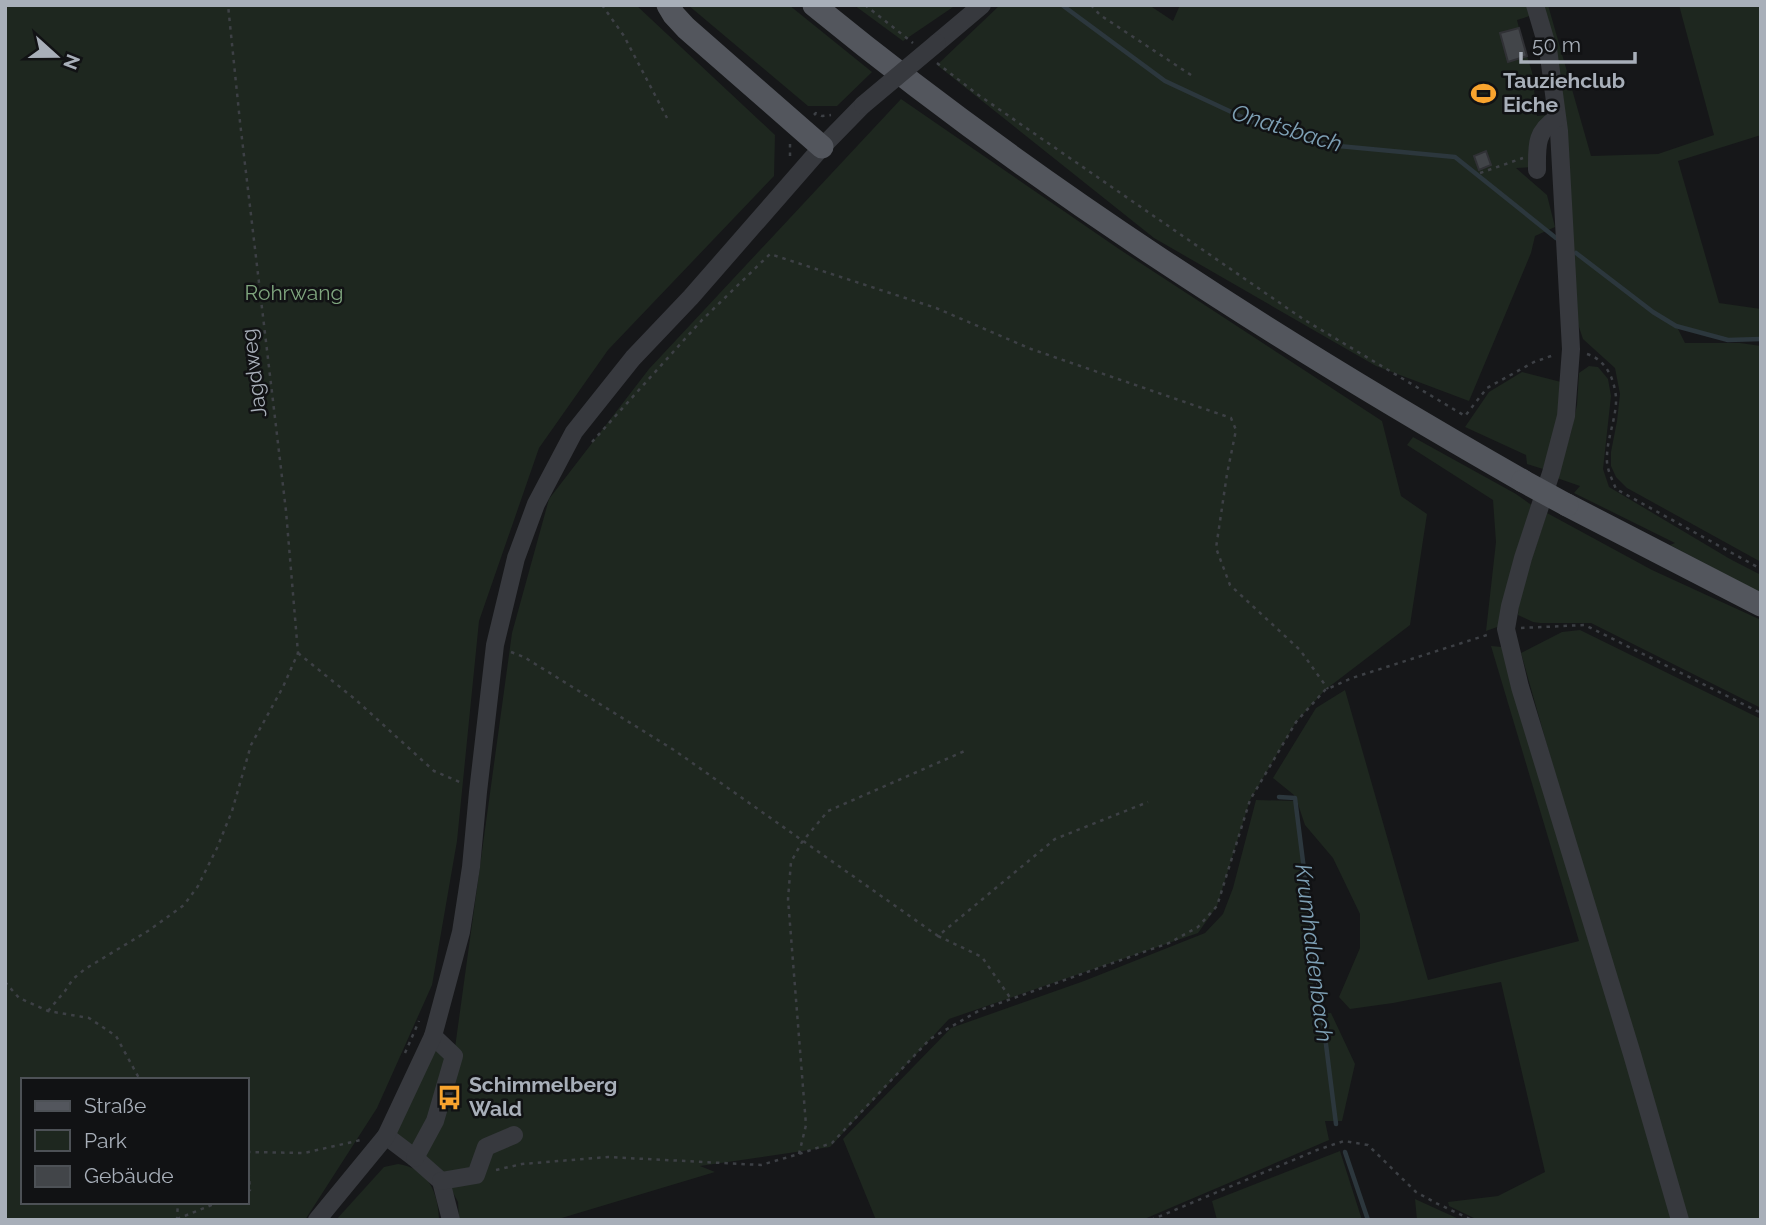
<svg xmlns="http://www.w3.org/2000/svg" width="1766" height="1225" viewBox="0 0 1766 1225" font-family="Raleway,sans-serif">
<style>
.green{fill:#1e271f;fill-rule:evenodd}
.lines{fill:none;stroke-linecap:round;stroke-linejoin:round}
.stream{stroke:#2c373d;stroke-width:4.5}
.building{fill:#424549;stroke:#303135;stroke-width:2}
.path{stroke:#3d4045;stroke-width:2.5;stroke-dasharray:3.5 5;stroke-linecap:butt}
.minor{stroke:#37393e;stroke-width:18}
.major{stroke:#53565d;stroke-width:23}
.minor-bridge{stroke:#37393e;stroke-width:18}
.major-bridge{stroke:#53565d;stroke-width:23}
.labels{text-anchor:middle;stroke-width:5;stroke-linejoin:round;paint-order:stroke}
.poi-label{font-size:21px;font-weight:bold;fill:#a8afb9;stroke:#111214;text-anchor:start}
.park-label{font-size:21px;fill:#7fa57e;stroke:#111214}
.street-label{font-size:21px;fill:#a8afb9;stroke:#111214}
.water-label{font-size:23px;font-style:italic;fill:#7ea0b5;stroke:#111214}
</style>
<rect width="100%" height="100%" fill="#161719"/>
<g class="green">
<path d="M 5,5 L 636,5 L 775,135 L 774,176 L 608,350 L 539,448 L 479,621 L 457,841 L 432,985 L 377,1108 L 305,1220 L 5,1220 ZM 23,1080 L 247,1080 L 247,1202 L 23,1202 Z"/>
<polygon points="688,5 789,5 872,72 837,106 808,106"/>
<polygon points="854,5 956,5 903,41"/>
<polygon points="1000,5 1149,5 1173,21 1180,5 1531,5 1533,15 1517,20 1519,28 1500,34 1508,61 1527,56 1532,72 1537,116 1556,114 1535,167 1516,168 1547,195 1555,227 1535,236 1531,253 1469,401 1376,366 1154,238 937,65"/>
<polygon points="1541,5 1548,5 1591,156 1658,154 1714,135 1679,5 1761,5 1761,135 1678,161 1719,303 1761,309 1761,339 1728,340 1677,327 1685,343 1740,343 1761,346 1761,562 1627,488 1616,477 1611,466 1611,452 1617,421 1620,394 1615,368 1583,339 1574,312"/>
<polygon points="901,99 1119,249 1382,421 1401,496 1427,514 1410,625 1325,690 1296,722 1250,800 1217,906 1198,933 949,1019 830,1147 700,1166 715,1172 555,1220 459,1220 458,1202 445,1178 392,1133 437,1039 454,1055 512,633 549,499 649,369"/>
<polygon points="1589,366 1598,367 1608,379 1611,396 1603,469 1609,487 1730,559 1761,575 1761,593 1670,545 1675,543 1574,493 1580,486 1557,478 1571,432 1577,405 1579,373"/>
<polygon points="1522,372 1561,382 1559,418 1543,469 1527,464 1526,455 1465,427 1489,392"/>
<polygon points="1413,437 1516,494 1533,506 1500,626 1486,631 1496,542 1493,500 1407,445"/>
<polygon points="1547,513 1652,570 1761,620 1761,708 1591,623 1540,623 1533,622 1518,615 1520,594"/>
<polygon points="1580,630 1761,719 1761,1220 1685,1220 1602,941 1521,653 1562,632"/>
<polygon points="1491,646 1502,647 1674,1220 1478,1220 1449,1206 1448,1202 1498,1196 1545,1172 1501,982 1393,1003 1350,1009 1339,997 1360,948 1360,914 1333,858 1305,825 1297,801 1316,1014 1331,1013 1355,1064 1342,1121 1325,1121 1329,1140 1142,1220 876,1220 843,1139 951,1028 1084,981 1205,933 1223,914 1233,888 1256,800 1297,801 1294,795 1273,778 1316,708 1345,690 1428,980 1579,941"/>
<polygon points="1340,1151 1362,1220 1217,1220 1212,1201"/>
<path d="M 398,1164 C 428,1168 438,1192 439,1220 L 336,1220 L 384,1167 Z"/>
<polygon points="1415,1199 1461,1220 1417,1220"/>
</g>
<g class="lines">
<g class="stream">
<polyline points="1062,5 1165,81 1255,123 1328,145 1455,157 1556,238"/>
<polyline points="1576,253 1653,312 1676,326 1728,340 1761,339"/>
<polyline points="1279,797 1295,798 1336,1124"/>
<polyline points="1345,1152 1368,1220"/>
</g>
</g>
<g class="building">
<polygon points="1519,28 1527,56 1508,62 1500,33"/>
<polygon points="1486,151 1491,165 1479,170 1474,156"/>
</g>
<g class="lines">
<g class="path">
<polyline points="602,5 624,36 667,118"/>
<polyline points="865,5 913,43"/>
<polyline points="1091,5 1100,15 1194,77"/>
<polyline points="937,63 977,94 1303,319 1465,416 1487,388 1534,362 1554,355"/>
<polyline points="814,115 816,113 822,116 831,115"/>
<polyline points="790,144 790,158"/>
<polyline points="1480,173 1523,158"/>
<path d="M 1587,354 C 1606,360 1614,378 1616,397 C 1617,416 1607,438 1607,457 C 1606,468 1612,479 1616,489 L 1761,569"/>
<polyline points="592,442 702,320 770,254 936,308 1031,349 1231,418 1236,430 1227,474 1216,548 1230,585 1300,650 1328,689"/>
<polyline points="1521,628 1585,625 1761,713"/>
<polyline points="511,652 524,657 674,750 938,936 1055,839 1148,802"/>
<polyline points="298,653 356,700 434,771 462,783"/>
<polyline points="938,936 982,957 1011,999"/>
<polyline points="5,982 19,998 48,1011 89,1018 116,1036 140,1080"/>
<polyline points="48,1011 65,991 73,979 85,969 148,931 184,905 198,886 217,848 232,811 251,745 283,687 298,653 286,511 240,122 228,5"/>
<polyline points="405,1053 419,1021"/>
<polyline points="247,1152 304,1153 361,1140"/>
<polyline points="799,1154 806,1125 788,899 791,862 802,842 828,811 967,750"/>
<polyline points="496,1170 522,1164 608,1157 761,1165 799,1154 832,1143 930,1039 980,1010 1169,943 1198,927 1217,906 1250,800 1296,722 1325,690 1352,678 1490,634"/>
<polyline points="247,1191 250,1190 247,1152"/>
<polyline points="177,1219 219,1202"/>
<polyline points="176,1220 177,1219 178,1202"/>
<polyline points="1151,1220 1317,1150 1344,1141 1368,1145 1416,1192 1436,1203 1472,1220"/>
</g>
<g class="minor">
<polyline points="1535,5 1548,49 1559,131 1571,349 1566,416 1551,473 1523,558 1510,606 1506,629 1520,687 1632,1054 1680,1220"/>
<polyline points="937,43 982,5"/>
<path d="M 1537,170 C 1537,146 1535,132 1557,118"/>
<polyline points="386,1136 415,1158 441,1181 451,1220"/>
<polyline points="415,1158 435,1121 454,1056 433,1036"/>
<polyline points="441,1181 476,1175 486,1147 514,1135"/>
<polyline points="317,1220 386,1136 433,1036 461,932 471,867 478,792 495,645 516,558 536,504 574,432 633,358 691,297 822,147 863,105"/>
</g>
<g class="major">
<polyline points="668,5 674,15 686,28 822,147"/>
<path d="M 814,5 C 1035,186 1276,340 1523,481"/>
<polyline points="1567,505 1761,605"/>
</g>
<polyline class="minor-bridge" points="863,105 937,43"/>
<polyline class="major-bridge" points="1523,481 1567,505"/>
</g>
<defs>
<symbol id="stadium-bare" viewBox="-9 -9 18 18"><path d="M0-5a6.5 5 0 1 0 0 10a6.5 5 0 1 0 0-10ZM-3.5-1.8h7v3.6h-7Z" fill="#f9a42e" stroke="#111214" stroke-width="2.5" paint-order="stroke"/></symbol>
<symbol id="bus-bare" viewBox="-9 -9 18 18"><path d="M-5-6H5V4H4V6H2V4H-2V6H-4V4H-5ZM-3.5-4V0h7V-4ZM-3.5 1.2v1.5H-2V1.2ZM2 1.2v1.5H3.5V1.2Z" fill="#f9a42e" stroke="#111214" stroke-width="2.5" paint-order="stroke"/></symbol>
</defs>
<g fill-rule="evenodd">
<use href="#stadium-bare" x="1466" y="76" width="35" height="35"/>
<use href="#bus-bare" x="432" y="1080" width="35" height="35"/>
</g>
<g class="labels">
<g class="poi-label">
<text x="1503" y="88">Tauziehclub<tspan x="1503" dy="24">Eiche</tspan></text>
<text x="469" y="1092">Schimmelberg<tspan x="469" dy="24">Wald</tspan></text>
</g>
<g class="park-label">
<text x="294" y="300">Rohrwang</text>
</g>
<g class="street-label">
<text transform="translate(254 373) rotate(-97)" y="7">Jagdweg</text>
</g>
<g class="water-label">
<text transform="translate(1287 128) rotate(17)" y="8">Onatsbach</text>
<text transform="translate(1314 953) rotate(83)" y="8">Krumhaldenbach</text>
</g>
</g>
<rect width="1766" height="1225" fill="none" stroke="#a8afb9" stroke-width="14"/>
<rect x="21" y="1078" width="228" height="126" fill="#111214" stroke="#4d5156" stroke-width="2"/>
<rect x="35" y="1101" width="35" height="10" fill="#53565d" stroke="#4d5156" stroke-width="2"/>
<text x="84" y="1113" font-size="21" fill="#a8afb9">Straße</text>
<rect x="35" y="1130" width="35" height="21" fill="#1e271f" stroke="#4d5156" stroke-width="2"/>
<text x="84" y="1148" font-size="21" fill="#a8afb9">Park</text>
<rect x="35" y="1166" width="35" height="21" fill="#424549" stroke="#4d5156" stroke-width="2"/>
<text x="84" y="1183" font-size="21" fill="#a8afb9">Gebäude</text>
<g transform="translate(56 56) rotate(111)" stroke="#111214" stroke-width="5" paint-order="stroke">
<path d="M0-5L12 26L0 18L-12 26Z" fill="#a8afb9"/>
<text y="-10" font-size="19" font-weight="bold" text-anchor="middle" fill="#a8afb9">N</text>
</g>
<path d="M1521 52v10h114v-10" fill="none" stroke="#a8afb9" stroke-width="3.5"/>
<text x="1532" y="52" font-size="21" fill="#a8afb9" stroke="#111214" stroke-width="5" paint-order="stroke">50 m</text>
</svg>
